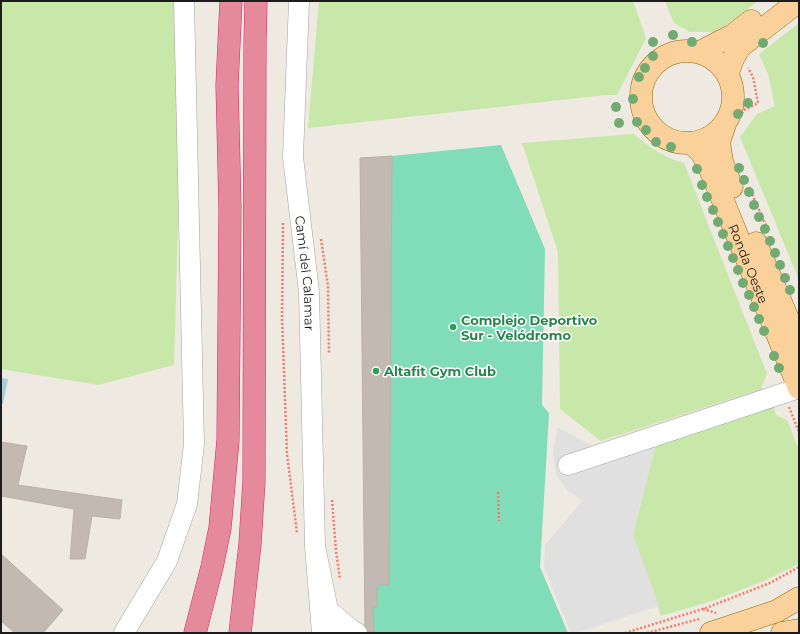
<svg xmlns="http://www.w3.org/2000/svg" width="800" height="634" viewBox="0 0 800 634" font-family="Montserrat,sans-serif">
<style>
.grass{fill:#c7e8a8}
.pitch{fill:#80dcb9}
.parking{fill:#e0e0e0}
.water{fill:#a3cedb}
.building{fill:#c2b9b2;stroke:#bfb0a5}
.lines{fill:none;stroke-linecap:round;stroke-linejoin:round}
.minor-casing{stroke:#a3a3a3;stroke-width:21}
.major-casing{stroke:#926402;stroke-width:23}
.highway-casing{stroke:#d52661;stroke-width:23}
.path{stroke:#f77969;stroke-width:2.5;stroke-dasharray:2 2;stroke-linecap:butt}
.minor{stroke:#fff;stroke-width:20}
.major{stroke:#fad19a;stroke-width:22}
.highway{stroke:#e58a9a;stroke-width:22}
.tree{fill:#72ab72}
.leisure-dot{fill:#2e9e5b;stroke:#fff;stroke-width:1.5}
.labels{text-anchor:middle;stroke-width:3;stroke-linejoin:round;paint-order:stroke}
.street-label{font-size:13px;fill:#1c1c1c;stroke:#fff}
.leisure-label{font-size:13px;font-weight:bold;fill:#27864d;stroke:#fff;text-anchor:start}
</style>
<rect width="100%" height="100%" fill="#eeeae2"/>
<g class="grass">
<polygon points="1,1 174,1 179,183 174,365 98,385 1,369"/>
<polygon points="319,1 633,1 646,38 617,95 606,95 308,128"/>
<polygon points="665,1 758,1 733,20 714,32 690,32 674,23"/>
<polygon points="799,23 799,280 740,137 757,114 775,106 768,74 759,54"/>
<path d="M 634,134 C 649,147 664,158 684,163 L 767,374 L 761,389 L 601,441 L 560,409 L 558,252 L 522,143 Z"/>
<polygon points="773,404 776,415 787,420 799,450 799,564 766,580 712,601 661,616 633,534 656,444"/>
</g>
<polygon class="pitch" points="501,145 545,249 542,405 549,413 540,567 568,633 366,633 365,632 360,158 392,156"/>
<polygon class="parking" points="557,427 593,446 656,444 633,534 659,606 576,633 571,633 544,567 545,545 583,500 568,491 556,474 553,454"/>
<polygon class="water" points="1,378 8,379 3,404 1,403"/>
<g class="building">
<polygon points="392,156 389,585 377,585 377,607 373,607 374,632 365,632 360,158"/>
<polygon points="1,442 27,446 18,485 122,500 120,519 92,516 85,559 70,559 74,509 1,496"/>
<polygon points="1,554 63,610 43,633 15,633 1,621"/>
</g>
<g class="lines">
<defs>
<g id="minor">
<path id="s1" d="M 299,1 L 293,157 L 309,292 L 315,546"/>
<polyline points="568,465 799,388"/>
<polyline points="328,610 353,631 357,633"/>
<polyline points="124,633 167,561 187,504 194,444 184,1"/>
<polyline points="322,633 315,546 328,610 334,633"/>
</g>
<g id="major">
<circle cx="687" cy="97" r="46"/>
<polyline points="700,52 733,35 751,21"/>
<path d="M 728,73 C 731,63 734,54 741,46 L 799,1"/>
<polyline points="725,124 719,142 722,162 732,187"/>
<path id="s2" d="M 691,143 L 702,153 L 713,176 L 799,388"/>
<polyline points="756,243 799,345"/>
<polyline points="711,633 777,611 799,598"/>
<polyline points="782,633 799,630"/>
</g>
<g id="highway">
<polyline points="195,633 212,567 220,528 228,440 230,209 227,85 231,1"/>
<polyline points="240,633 250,544 254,481 255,43 256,1"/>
</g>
</defs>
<use href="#minor" class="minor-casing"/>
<use href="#major" class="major-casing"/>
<use href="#highway" class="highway-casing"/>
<g class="path">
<polyline points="740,117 744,110 758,103 753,77 748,68"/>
<polyline points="749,187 768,230"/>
<polyline points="283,223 282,318 287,454 297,533"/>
<polyline points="321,239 328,286 329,354"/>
<polyline points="789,407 799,432"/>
<polyline points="498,492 499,521"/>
<polyline points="332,500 336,551 340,579"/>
<polyline points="703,609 716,613"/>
<polyline points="625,633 706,608 770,583 799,567"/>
<polyline points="647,633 699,619"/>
</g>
<use href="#minor" class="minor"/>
<use href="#major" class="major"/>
<use href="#highway" class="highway"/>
</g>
<g class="tree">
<circle cx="673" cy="35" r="5"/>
<circle cx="653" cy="42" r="5"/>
<circle cx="692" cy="42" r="5"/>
<circle cx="763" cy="43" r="5"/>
<circle cx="653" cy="56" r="5"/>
<circle cx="645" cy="68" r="5"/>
<circle cx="639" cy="77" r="5"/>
<circle cx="633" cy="99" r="5"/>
<circle cx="748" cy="103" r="5"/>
<circle cx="616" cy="107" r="5"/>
<circle cx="738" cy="114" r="5"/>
<circle cx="637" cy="122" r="5"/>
<circle cx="619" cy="123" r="5"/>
<circle cx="646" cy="130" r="5"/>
<circle cx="656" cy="142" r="5"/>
<circle cx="671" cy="147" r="5"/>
<circle cx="739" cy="168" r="5"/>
<circle cx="697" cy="169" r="5"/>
<circle cx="744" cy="180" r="5"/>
<circle cx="702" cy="185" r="5"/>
<circle cx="749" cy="192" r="5"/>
<circle cx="707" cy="197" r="5"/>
<circle cx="754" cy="205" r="5"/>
<circle cx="713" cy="210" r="5"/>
<circle cx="759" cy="217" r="5"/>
<circle cx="718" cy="222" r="5"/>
<circle cx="765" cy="229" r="5"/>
<circle cx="723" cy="234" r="5"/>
<circle cx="770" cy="241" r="5"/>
<circle cx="728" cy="246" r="5"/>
<circle cx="775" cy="253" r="5"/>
<circle cx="733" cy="258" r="5"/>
<circle cx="780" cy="265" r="5"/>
<circle cx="738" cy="270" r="5"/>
<circle cx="785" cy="278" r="5"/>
<circle cx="743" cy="283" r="5"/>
<circle cx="790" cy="290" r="5"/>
<circle cx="749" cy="295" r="5"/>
<circle cx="754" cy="307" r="5"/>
<circle cx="759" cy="319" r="5"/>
<circle cx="764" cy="331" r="5"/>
<circle cx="774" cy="356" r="5"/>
<circle cx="779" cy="368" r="5"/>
</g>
<g class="leisure-dot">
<circle cx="453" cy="327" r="4"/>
<circle cx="376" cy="371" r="4"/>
</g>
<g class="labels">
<g class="street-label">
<text dy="5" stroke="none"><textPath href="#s2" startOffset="135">Ronda Oeste</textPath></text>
<text dy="5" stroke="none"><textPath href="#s1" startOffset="273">Camí del Calamar</textPath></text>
</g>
<g class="leisure-label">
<text x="461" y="325">Complejo Deportivo<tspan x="461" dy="15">Sur - Velódromo</tspan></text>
<text x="384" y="376">Altafit Gym Club</text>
</g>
</g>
<rect width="800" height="634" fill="none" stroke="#1c1c1c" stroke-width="4"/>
</svg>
